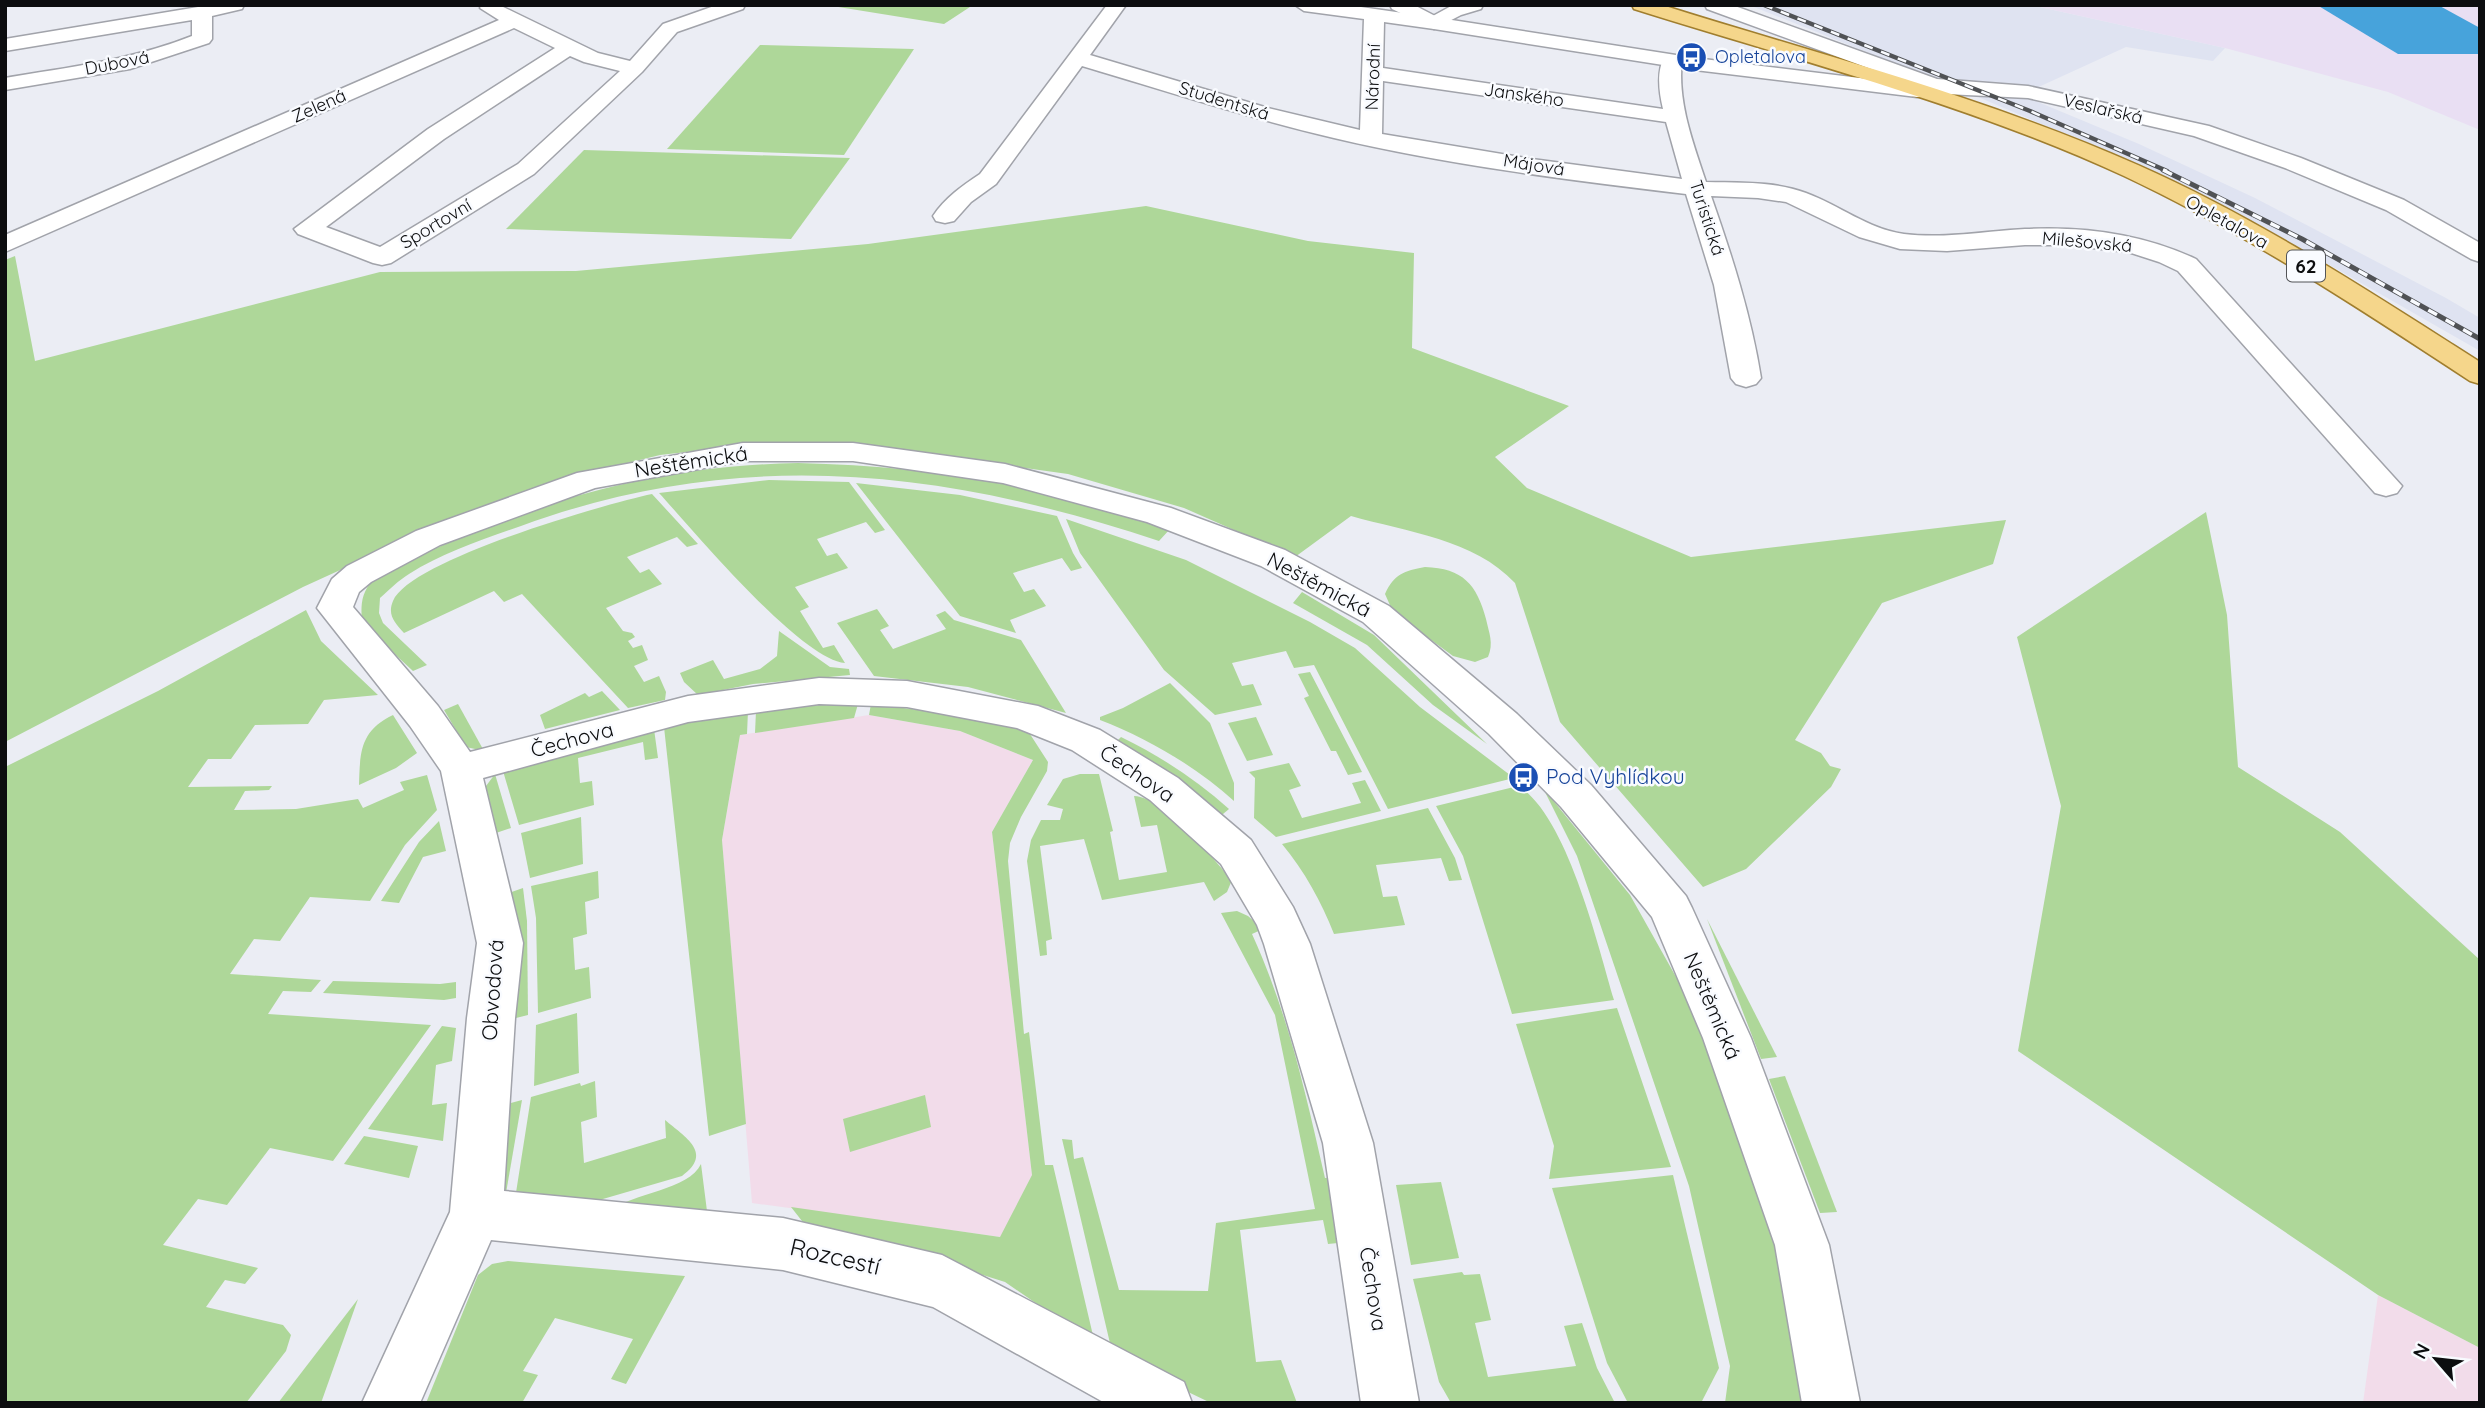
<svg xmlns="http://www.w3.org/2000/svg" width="2485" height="1408" viewBox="0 0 2485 1408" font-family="Quicksand,sans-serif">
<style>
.built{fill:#dfe3f1}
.industrial{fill:#e9dff3}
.education{fill:#f2dcea}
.green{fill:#aed799}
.water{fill:#47a3db}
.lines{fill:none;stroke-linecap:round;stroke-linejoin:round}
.street-casing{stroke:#a1a3aa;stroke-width:3}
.secondary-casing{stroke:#a1a3aa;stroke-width:3}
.primary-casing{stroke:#a07e2e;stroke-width:3}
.street{fill:#fff;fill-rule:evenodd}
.secondary{fill:#fff;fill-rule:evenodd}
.primary{fill:#f5d68b;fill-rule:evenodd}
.rail-far1-casing{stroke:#505255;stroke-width:4.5}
.rail-casing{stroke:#505255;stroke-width:5}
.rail-far1{stroke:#f9fbff;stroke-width:2.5;stroke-dasharray:9;stroke-linecap:butt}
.rail{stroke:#f9fbff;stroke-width:3.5;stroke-dasharray:10;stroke-linecap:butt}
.labels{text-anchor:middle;stroke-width:5;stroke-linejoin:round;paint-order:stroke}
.far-transit-label{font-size:18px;fill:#164399;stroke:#f9fbff;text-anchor:start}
.far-street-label{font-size:18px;fill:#0c0d0f;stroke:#f9fbff}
.shield{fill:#f9fbff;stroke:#535457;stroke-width:2}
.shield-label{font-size:19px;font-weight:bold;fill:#0c0d0f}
.street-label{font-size:21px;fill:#0c0d0f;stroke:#f9fbff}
.transit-label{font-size:21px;fill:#164399;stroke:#f9fbff;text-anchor:start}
.near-street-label{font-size:24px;fill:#0c0d0f;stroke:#f9fbff}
</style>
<rect width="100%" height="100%" fill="#ebedf4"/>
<polygon class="built" points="1749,5 2031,5 2225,48 2213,61 2126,47 2021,95 2139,144 2255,198 2446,298 2480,318 2480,351 2279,236 2107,152 1964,91"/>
<polygon class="industrial" points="2031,5 2480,5 2480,130 2388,92 2225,48"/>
<g class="education">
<polygon points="869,715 960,731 1033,760 992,832 1032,1175 1001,1237 752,1203 722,840 740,735"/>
<polygon points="2378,1295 2480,1348 2480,1403 2363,1403"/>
</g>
<g class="green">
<polygon points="826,5 973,5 944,24"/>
<polygon points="760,45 914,49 844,155 667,149"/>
<polygon points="584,150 850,158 791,239 506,229"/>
<path d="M 1146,206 L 1308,241 L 1414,253 L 1412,348 L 1569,406 L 1495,457 L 1527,488 L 1691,557 L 2006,520 L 1993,564 L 1882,603 L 1795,740 L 1821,753 L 1830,766 L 1841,769 L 1831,787 L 1746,869 L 1703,887 L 1560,722 L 1515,583 C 1474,539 1407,532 1351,516 L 1295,557 L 1184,508 L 1068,474 L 860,445 L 748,445 L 660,455 L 547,483 L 465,513 L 303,587 L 5,742 L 5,260 L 15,256 L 35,361 L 380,272 L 576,271 L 868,244 Z"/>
<path d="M 798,463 C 882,465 966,473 1047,493 C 1089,503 1129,516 1170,529 L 1159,541 C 942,469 739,446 521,526 C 484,539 442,553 409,574 C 399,580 389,590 380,598 L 379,613 L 383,623 L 427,665 L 413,671 L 362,624 C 361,607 360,594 373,580 C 387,564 416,557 434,549 C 555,495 665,466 798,463 Z"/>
<path d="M 769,480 L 849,482 L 885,530 L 875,533 L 866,522 L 817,539 L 827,556 L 837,553 L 848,568 L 795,587 L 809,607 L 800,611 L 823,648 L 834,645 L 845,663 C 800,659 694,531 659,493 Z"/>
<polygon points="856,483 960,495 1057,516 1073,553 1082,568 1071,571 1062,558 1013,573 1024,592 1034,589 1046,606 1010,620 1016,633 960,616"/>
<path d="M 652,494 L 698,544 L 687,547 L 677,537 L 627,557 L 640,573 L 649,569 L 662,584 L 606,608 L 623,631 L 632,633 L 635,637 L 628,641 L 633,648 L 642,645 L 648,660 L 634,666 L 644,682 L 659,676 L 666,692 L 665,700 L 628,708 L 522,594 L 504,602 L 494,591 L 404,633 C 395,623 387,615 393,601 C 410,560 605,504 652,494 Z"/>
<polygon points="2206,512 2227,615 2238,767 2340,832 2480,960 2480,1348 2378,1295 2018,1051 2061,806 2017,637"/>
<polygon points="1066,519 1186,560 1310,622 1355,648 1420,707 1514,778 1388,809 1314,665 1294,668 1286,651 1232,663 1242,686 1253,684 1262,705 1215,715 1164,670 1080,553"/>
<path d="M 1425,567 C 1463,568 1477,585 1486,619 C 1489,633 1494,643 1488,657 L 1475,662 L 1453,656 L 1393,612 L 1385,594 C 1394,574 1404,571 1425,567 Z"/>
<polygon points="1302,592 1374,635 1487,744 1433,705 1367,645 1293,603"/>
<polygon points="877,609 889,626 880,630 893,649 946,629 936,615 945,611 954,620 1021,640 1066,713 968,687 874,676 837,623"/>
<polygon points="306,610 321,641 378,695 324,700 308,724 255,725 231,759 208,759 188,787 272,786 269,790 245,791 234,810 296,809 358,799 363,808 404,790 400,782 427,775 437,810 405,845 370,901 310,897 280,941 254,939 230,974 321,980 311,992 283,991 268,1014 431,1025 333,1161 270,1148 227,1205 198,1199 163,1245 258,1268 245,1284 225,1280 206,1307 283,1325 291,1335 286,1351 246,1403 5,1403 5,767 158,691"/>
<polygon points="779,631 830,667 849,669 850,675 753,684 698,695 684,682 680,673 713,660 724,679 760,669 777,656"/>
<polygon points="1310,672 1362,772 1348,775 1336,751 1331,751 1304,698 1309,696 1298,674"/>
<path d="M 1170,683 L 1210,723 L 1234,783 L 1234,801 C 1197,767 1147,738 1100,720 L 1100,717 L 1123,708 Z"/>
<polygon points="602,691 620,710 545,729 540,715 585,693 589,697"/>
<polygon points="841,703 858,704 854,718 755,733 756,711"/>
<polygon points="458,704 484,751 466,747 444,710"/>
<polygon points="871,704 952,714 1028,731 1048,762 1047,771 1021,817 1010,843 1008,861 1024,1034 1029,1032 1045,1165 1053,1165 1095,1344 1005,1282 872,1240 821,1233 802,1221 791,1207 1000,1237 1032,1175 992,832 1033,760 960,731 869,715"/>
<polygon points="748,711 747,734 740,735 722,840 746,1124 709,1136 664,727"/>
<path d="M 393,715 L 417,753 L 396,768 L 359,785 C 360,752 360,731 393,715 Z"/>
<polygon points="1256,717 1273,755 1247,761 1228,723"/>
<polygon points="654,729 658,758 645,760 643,742 578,758 580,783 592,781 594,805 519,825 503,771"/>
<path d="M 1121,737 C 1160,756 1197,780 1229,809 L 1223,814 L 1215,814 L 1114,744 Z"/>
<polygon points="1289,763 1301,786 1289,790 1302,818 1361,803 1352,783 1365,780 1381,811 1276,837 1254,818 1255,778 1249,772"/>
<polygon points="495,774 511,828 496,833 483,790"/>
<path d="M 1080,774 L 1099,774 L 1113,831 L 1110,832 L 1119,880 L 1167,872 L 1157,825 L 1141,827 L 1134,796 C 1167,798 1210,856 1232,880 L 1227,892 L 1214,901 L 1204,882 L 1102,900 L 1084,839 L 1040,846 L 1052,939 L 1046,941 L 1047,955 L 1040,956 L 1027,861 L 1031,840 L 1041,820 L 1060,820 L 1063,809 L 1047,805 L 1063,779 Z"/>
<path d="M 1518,786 C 1567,815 1598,946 1614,1000 L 1512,1014 L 1463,856 L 1436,806 Z"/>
<polygon points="1543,788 1630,895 1689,1000 1762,1184 1809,1403 1725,1403 1730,1366 1689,1186 1577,856"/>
<path d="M 1428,808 L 1455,858 L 1462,880 L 1449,881 L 1441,858 L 1376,865 L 1383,897 L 1397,896 L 1405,925 L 1334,934 C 1321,901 1305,872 1282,844 Z"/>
<polygon points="581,817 583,864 530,878 521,833"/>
<polygon points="439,821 446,851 423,857 399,903 381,901 419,842"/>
<polygon points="598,871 599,898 585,902 587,934 573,938 575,970 589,967 591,998 538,1013 536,918 531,886"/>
<polygon points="523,888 527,921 528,1015 512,1019 506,894"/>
<path d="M 1237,911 L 1248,916 L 1263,929 L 1252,934 C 1289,1016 1305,1091 1325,1178 L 1336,1177 L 1348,1242 L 1328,1244 L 1323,1220 L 1240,1230 L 1256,1362 L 1281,1360 L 1297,1403 L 1211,1403 L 1113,1356 L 1062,1139 L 1072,1140 L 1074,1159 L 1083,1157 L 1119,1290 L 1208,1291 L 1216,1223 L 1315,1209 L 1275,1015 L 1221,913 Z"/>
<polygon points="1707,919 1777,1057 1761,1059"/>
<polygon points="333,981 440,984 456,982 456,998 444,1000 323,993"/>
<polygon points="1617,1008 1671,1167 1549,1179 1554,1146 1516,1024"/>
<polygon points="577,1013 579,1073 534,1086 536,1025"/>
<polygon points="442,1026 456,1028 452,1061 436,1065 432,1105 447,1103 443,1141 368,1129"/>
<polygon points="1785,1076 1837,1212 1820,1213 1769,1079"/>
<path d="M 595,1081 L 597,1117 L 581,1122 L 584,1163 L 666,1138 L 665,1120 C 685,1137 714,1153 682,1176 L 572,1208 L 515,1199 L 531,1097 L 580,1083 L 581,1086 Z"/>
<polygon points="925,1095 931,1127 850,1152 843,1119"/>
<polygon points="522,1100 506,1193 492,1175 503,1105"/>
<polygon points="364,1136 418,1146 409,1178 344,1164"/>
<path d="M 701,1164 L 708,1219 L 609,1211 C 633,1193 689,1190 701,1164 Z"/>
<polygon points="1673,1175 1719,1368 1701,1403 1628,1403 1607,1363 1552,1188"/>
<polygon points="1441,1182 1459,1258 1411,1265 1396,1185"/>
<polygon points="508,1261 685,1276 626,1384 611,1379 633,1339 555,1318 523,1371 538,1375 522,1403 426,1403 478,1275 492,1264"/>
<polygon points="1462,1272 1464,1275 1480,1274 1491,1320 1475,1323 1488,1377 1576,1366 1564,1326 1582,1323 1597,1368 1615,1403 1451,1403 1439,1382 1413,1279"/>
<polygon points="358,1299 321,1403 278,1403"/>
</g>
<polygon class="water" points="2317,5 2438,5 2480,28 2480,54 2398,54"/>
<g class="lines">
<defs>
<g id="street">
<path d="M 210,5 L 244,5 L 242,9 L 212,16 L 212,39 L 209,43 L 130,69 L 5,90 L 5,78 C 69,67 132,60 192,36 L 192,20 L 5,51 L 5,39 Z"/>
<path d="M 482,5 L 499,5 L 598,53 L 630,61 L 663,24 L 717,5 L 745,5 L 743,9 L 677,32 L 642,72 L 534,174 L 391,263 L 382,265 L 373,263 L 298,234 L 294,229 L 428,129 L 555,48 L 514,28 L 5,252 L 5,235 L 499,20 L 480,8 ZM 570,56 L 584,62 L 620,71 L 518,164 L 380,247 L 326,227 L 444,139 Z"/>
<path d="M 1107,5 L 1126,5 L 1090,55 L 1268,108 L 1360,130 L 1364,19 L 1304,11 L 1295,5 L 1347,5 L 1431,17 L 1453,5 L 1483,5 L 1481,9 L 1461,15 L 1434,29 L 1384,22 L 1383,68 L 1663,109 C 1659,92 1656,71 1665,56 L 1679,56 L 1682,60 C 1677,101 1693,143 1706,182 C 1740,183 1774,181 1806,193 C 1839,205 1868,229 1904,234 C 1945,239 1985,231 2025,229 C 2084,226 2143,234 2196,259 L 2402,486 L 2397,493 L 2386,496 L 2375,493 L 2178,271 L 2159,262 L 2128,252 L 2066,245 L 2025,245 L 1947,251 L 1900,249 L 1859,237 L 1786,202 L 1758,198 L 1711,196 C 1732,256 1751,315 1761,378 L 1756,384 L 1746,387 L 1736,384 L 1731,378 L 1714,285 L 1686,194 C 1568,180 1449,165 1334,138 C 1249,118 1166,91 1082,66 L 996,184 L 971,202 L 954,221 L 945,223 L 936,221 L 933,216 C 945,198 962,186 980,174 ZM 1383,81 L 1666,122 L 1682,179 L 1532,159 L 1382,134 Z"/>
<polygon points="1705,5 1732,5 1937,79 2028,86 2209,126 2301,158 2404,200 2480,243 2480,262 2471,259 2386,210 2285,168 2194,136 2028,98 1946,94 1923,88 1707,9"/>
<polygon points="743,443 853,443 1005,464 1171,508 1285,550 1389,606 1517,714 1591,785 1686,896 1692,908 1751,1038 1829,1245 1860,1403 1802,1403 1775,1245 1703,1038 1652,917 1561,807 1489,734 1363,622 1261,566 1147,522 1003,483 853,461 743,461 595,488 440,545 371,582 359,592 353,607 438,706 470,752 688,696 819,678 907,681 1038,706 1100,730 1178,778 1251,840 1293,907 1310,944 1373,1143 1419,1403 1361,1403 1323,1143 1264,944 1257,925 1221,864 1150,800 1072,750 1017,728 907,707 819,704 688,722 483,778 523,943 515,1018 504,1191 783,1218 942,1255 1184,1382 1192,1403 1105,1403 933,1307 783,1270 491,1240 420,1403 362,1403 450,1212 467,1018 477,943 441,771 410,726 317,608 332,579 347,566 416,531 577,473"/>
</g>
<polygon id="secondary" points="1390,5 1414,5 1439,18 1695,58 1917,85 1925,86 1928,91 1925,96 1917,97 1695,70 1434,29 1392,9"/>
<path id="primary" d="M 1632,5 L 1662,5 C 1821,55 1985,97 2138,165 C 2249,214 2353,281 2455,346 L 2480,362 L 2480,384 L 2470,381 C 2359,308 2245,233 2124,176 C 1971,105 1796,60 1634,9 Z"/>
</defs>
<use href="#street" class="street-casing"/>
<use href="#secondary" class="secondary-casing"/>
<use href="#primary" class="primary-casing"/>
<use href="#street" class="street"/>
<use href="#secondary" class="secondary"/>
<use href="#primary" class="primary"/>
<defs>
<polyline id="rail-far1" points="1764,5 2030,111 2167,171"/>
<polyline id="rail" points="2163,170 2302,239 2480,339"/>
</defs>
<use href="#rail-far1" class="rail-far1-casing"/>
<use href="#rail" class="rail-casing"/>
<use href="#rail-far1" class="rail-far1"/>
<use href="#rail" class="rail"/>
</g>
<defs>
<symbol id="bus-disc" viewBox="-11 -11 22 22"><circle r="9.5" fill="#1a4fb4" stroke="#f9fbff"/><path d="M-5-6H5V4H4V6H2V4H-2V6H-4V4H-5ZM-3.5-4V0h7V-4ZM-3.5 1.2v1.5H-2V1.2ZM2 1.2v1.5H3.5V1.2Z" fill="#fff"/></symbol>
</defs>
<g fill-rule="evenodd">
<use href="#bus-disc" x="1674" y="40" width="35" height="35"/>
<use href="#bus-disc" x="1506" y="760" width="35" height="35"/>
</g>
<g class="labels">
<g class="far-transit-label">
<text x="1715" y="63">Opletalova</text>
</g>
<g class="far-street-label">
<text transform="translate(117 63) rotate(-11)" y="6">Dubová</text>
<text transform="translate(1373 77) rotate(-88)" y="6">Národní</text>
<text transform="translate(1524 95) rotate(8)" y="6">Janského</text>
<text transform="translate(1224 101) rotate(17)" y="6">Studentská</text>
<text transform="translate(319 106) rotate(-24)" y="6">Zelená</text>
<text transform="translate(2103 109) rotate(13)" y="6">Veslařská</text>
<text transform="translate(1534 165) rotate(9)" y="6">Májová</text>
<text transform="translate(1707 218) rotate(72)" y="6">Turistická</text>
<text transform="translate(2227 222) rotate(29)" y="6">Opletalova</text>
<text transform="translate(436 224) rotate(-31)" y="6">Sportovní</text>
<text transform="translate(2087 242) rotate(5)" y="6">Milešovská</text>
</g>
<rect class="shield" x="2287" y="250.5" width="38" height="31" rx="5"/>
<g class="shield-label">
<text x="2306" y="273">62</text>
</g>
<g class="street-label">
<text transform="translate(691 462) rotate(-9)" y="7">Neštěmická</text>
<text transform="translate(1319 585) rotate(28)" y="7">Neštěmická</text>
<text transform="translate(572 740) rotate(-15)" y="7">Čechova</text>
<text transform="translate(1137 774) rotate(34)" y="7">Čechova</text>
<text transform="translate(493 990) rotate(-86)" y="7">Obvodová</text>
<text transform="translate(1712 1006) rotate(67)" y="7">Neštěmická</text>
<text transform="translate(1373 1289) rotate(81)" y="7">Čechova</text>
</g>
<g class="transit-label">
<text x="1546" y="784">Pod Vyhlídkou</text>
</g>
<g class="near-street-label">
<text transform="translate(835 1257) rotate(13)" y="8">Rozcestí</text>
</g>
</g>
<rect width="2485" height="1408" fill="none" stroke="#0c0d0f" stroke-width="14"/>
<g transform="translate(2436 1359) rotate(298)" stroke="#f9fbff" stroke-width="5" paint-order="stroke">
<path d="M0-5L12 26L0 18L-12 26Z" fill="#0c0d0f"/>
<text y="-10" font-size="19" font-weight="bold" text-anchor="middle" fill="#0c0d0f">N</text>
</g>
</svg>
